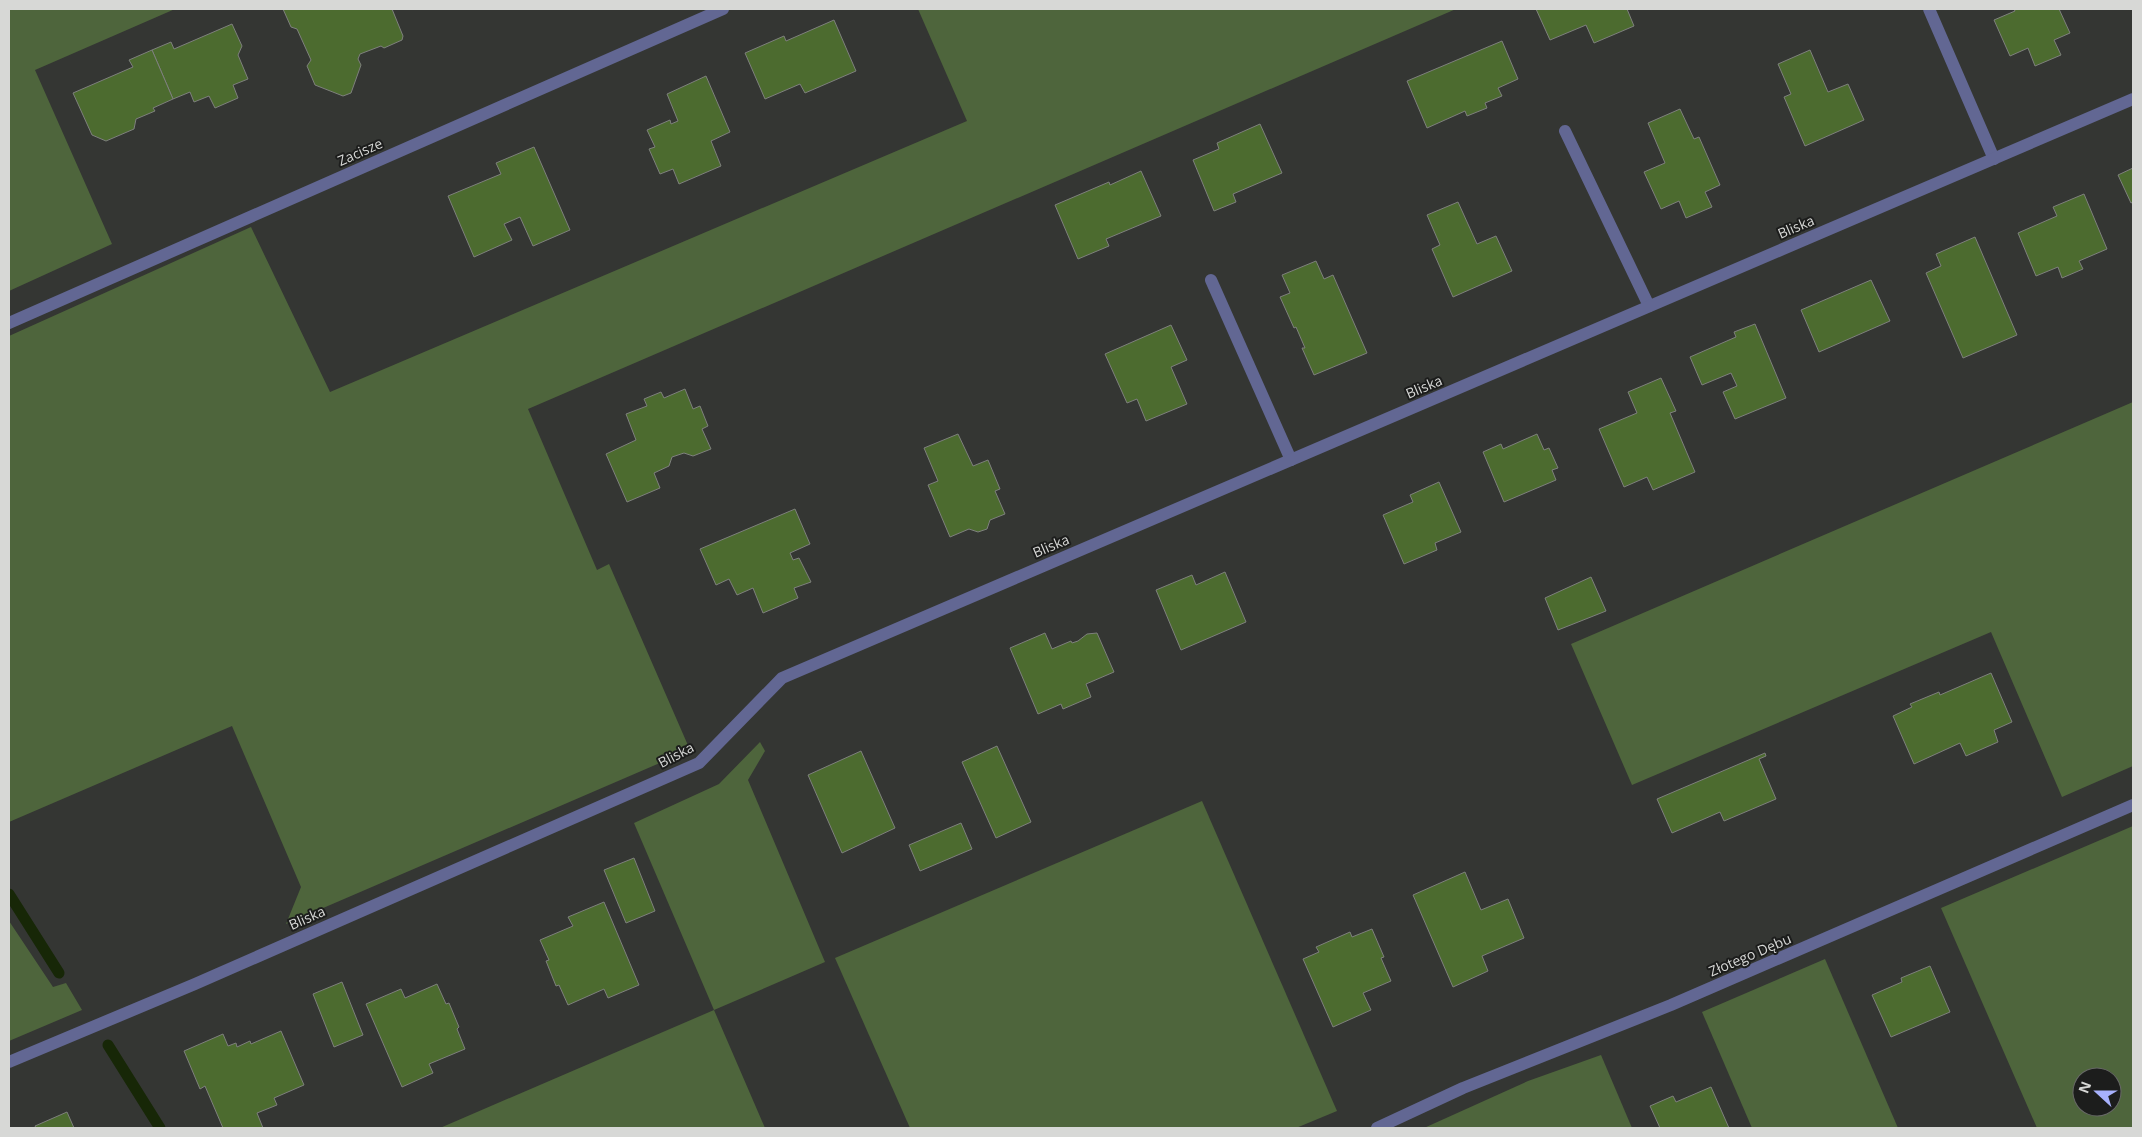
<svg xmlns="http://www.w3.org/2000/svg" width="2142" height="1137" viewBox="0 0 2142 1137" font-family="'Open Sans',sans-serif">
<style>
.green{fill:#4e653c;fill-rule:evenodd}
.lines{fill:none;stroke-linecap:round;stroke-linejoin:round}
.stream{stroke:#172707;stroke-width:11}
.building{fill:#4c6b2f;stroke:#7e807d}
.lane{stroke:#626793;stroke-width:12}
.street{stroke:#626793;stroke-width:12}
.labels{text-anchor:middle;stroke-width:4;stroke-linejoin:round;paint-order:stroke}
.street-label{font-size:14px;fill:#d7d8d6;stroke:#1c1d1c}
</style>
<rect width="100%" height="100%" fill="#343633"/>
<g class="green">
<polygon points="9,9 175,9 35,70 112,244 9,291"/>
<polygon points="918,9 1456,9 528,409 597,570 609,564 690,750 286,924 301,887 232,726 9,822 9,336 251,227 330,392 967,121"/>
<polygon points="2133,402 2133,766 2062,797 1991,632 1632,785 1571,644"/>
<polygon points="760,742 765,751 748,780 825,962 714,1010 765,1128 440,1128 714,1010 634,823 719,784"/>
<polygon points="1202,801 1337,1111 1296,1128 910,1128 835,958"/>
<path d="M 2133,826 L 2133,1128 L 2037,1128 L 1941,908 ZM 2082,1077 L 2112,1077 L 2112,1107 L 2082,1107 Z"/>
<polygon points="9,921 53,987 66,983 82,1010 9,1041"/>
<polygon points="1825,959 1898,1128 1752,1128 1702,1012"/>
<polygon points="1601,1055 1632,1128 1424,1128 1528,1081"/>
</g>
<g class="lines">
<g class="stream">
<polyline points="9,894 59,973"/>
<polyline points="108,1045 160,1128"/>
</g>
</g>
<g class="building">
<polygon points="283,9 392,9 403,36 402,40 384,48 381,46 360,54 358,59 361,65 351,93 343,96 315,85 307,66 311,60 297,29 291,27"/>
<polygon points="1536,9 1627,9 1634,26 1594,43 1586,25 1550,40"/>
<polygon points="2014,9 2059,9 2070,33 2054,40 2061,55 2035,66 2028,48 2010,56 1994,20 2015,11"/>
<polygon points="834,20 856,71 805,93 800,84 765,99 745,53 784,36 786,41"/>
<polygon points="232,24 242,46 238,55 248,79 233,85 238,98 215,108 209,96 194,102 190,92 173,99 152,50 171,42 174,49"/>
<polygon points="1502,41 1518,79 1498,88 1502,96 1485,103 1487,108 1467,116 1465,111 1427,128 1407,81"/>
<polygon points="152,50 173,99 153,108 155,111 136,119 134,129 106,141 92,135 73,93 133,67 129,60"/>
<polygon points="1810,50 1828,92 1848,84 1864,120 1805,146 1784,97 1791,94 1778,64"/>
<polygon points="706,76 730,132 711,141 721,166 679,184 673,169 660,174 649,149 655,147 647,130 670,120 671,124 678,121 667,94"/>
<polygon points="1680,109 1694,139 1699,137 1720,185 1705,192 1712,207 1686,218 1679,201 1661,209 1644,172 1665,163 1648,123"/>
<polygon points="1260,124 1282,173 1233,194 1236,202 1214,211 1193,160 1219,149 1217,143"/>
<polygon points="534,147 570,230 533,246 520,217 504,224 512,240 474,257 448,196 501,174 496,163"/>
<polygon points="2133,168 2133,202 2131,203 2118,175"/>
<polygon points="1141,171 1161,216 1106,239 1109,246 1078,259 1055,205 1109,182 1110,185"/>
<polygon points="2084,194 2107,249 2079,261 2083,269 2062,278 2058,267 2036,276 2018,233 2057,216 2053,207"/>
<polygon points="1458,202 1477,244 1496,236 1512,271 1453,297 1432,249 1440,245 1427,215"/>
<polygon points="1975,237 2017,335 1963,358 1926,273 1941,266 1936,254"/>
<polygon points="1316,261 1324,279 1333,275 1367,353 1314,375 1302,348 1305,348 1296,327 1294,328 1280,297 1290,293 1282,275"/>
<polygon points="1871,280 1890,321 1819,352 1801,310"/>
<polygon points="1755,324 1786,398 1735,419 1723,392 1737,386 1731,373 1702,385 1690,357 1736,337 1734,332"/>
<polygon points="1171,325 1187,360 1171,367 1187,404 1146,421 1137,399 1127,403 1105,354"/>
<polygon points="1661,378 1676,411 1670,413 1695,472 1653,490 1647,477 1624,487 1599,429 1637,413 1628,392"/>
<polygon points="685,389 693,409 700,406 708,426 702,429 711,449 693,456 684,453 672,457 669,466 654,473 660,488 627,502 606,454 636,440 626,414 647,406 644,399 661,392 664,398"/>
<polygon points="958,434 973,466 988,460 1000,489 995,491 1005,514 990,520 987,529 978,532 969,529 950,537 928,485 938,481 924,448"/>
<polygon points="1537,434 1544,450 1549,448 1558,468 1552,470 1556,480 1504,502 1483,452 1501,444 1503,449"/>
<polygon points="1439,482 1461,532 1435,543 1437,550 1404,564 1383,515 1413,502 1410,495"/>
<polygon points="795,509 810,544 790,553 793,560 799,558 811,582 794,588 798,598 763,613 753,588 737,595 729,579 716,585 700,549"/>
<polygon points="1225,572 1246,622 1181,650 1156,590 1192,575 1196,585"/>
<polygon points="1591,577 1606,611 1558,630 1545,598"/>
<polygon points="1045,633 1052,649 1071,641 1072,643 1078,641 1087,634 1097,633 1114,672 1086,684 1091,697 1063,709 1061,704 1038,714 1010,648"/>
<polygon points="1991,673 2012,722 1994,730 1998,742 1966,756 1960,743 1914,764 1893,716 1912,707 1910,704 1939,692 1940,695"/>
<polygon points="997,746 1031,822 996,838 962,762"/>
<polygon points="861,751 895,828 842,853 808,775"/>
<polygon points="1765,753 1766,756 1759,759 1776,799 1724,821 1720,812 1672,833 1657,799"/>
<polygon points="961,823 972,849 920,871 909,845"/>
<polygon points="634,858 655,911 626,923 604,870"/>
<polygon points="1465,872 1481,910 1508,899 1524,938 1482,956 1488,971 1453,987 1413,895"/>
<polygon points="604,902 639,985 608,998 604,989 568,1005 559,985 556,986 546,961 549,960 540,940 573,926 568,917"/>
<polygon points="1372,929 1384,957 1381,958 1391,981 1363,993 1371,1010 1333,1027 1303,959 1319,952 1316,947 1350,932 1352,937"/>
<polygon points="1930,966 1950,1012 1891,1037 1872,995 1902,982 1901,978"/>
<polygon points="342,982 363,1035 334,1047 313,994"/>
<polygon points="437,984 446,1004 449,1003 459,1027 457,1029 465,1049 429,1064 433,1073 402,1087 366,1004 401,989 405,998"/>
<polygon points="281,1031 304,1085 274,1098 277,1105 257,1113 263,1128 223,1128 205,1086 200,1089 184,1051 223,1034 228,1046 236,1043 237,1047 250,1041 251,1044"/>
<polygon points="1711,1087 1729,1128 1660,1128 1650,1106 1673,1096 1676,1102"/>
<polygon points="67,1112 74,1128 36,1128 35,1126"/>
</g>
<g class="lines">
<g class="lane">
<polyline points="1929,9 1994,159"/>
<polyline points="1565,131 1649,306"/>
<polyline points="1211,280 1291,460"/>
</g>
<g class="street">
<polyline points="9,323 723,9"/>
<polyline points="9,1062 195,984 699,763 782,678 2133,99"/>
<polyline points="1377,1128 1463,1088 1671,1005 2133,805"/>
</g>
</g>
<g class="labels">
<g class="street-label">
<text transform="translate(360 152) rotate(-24)" y="5">Zacisze</text>
<text transform="translate(1796 227) rotate(-23)" y="5">Bliska</text>
<text transform="translate(1424 387) rotate(-23)" y="5">Bliska</text>
<text transform="translate(1051 546) rotate(-23)" y="5">Bliska</text>
<text transform="translate(676 755) rotate(-28)" y="5">Bliska</text>
<text transform="translate(307 918) rotate(-24)" y="5">Bliska</text>
<text transform="translate(1750 955) rotate(-23)" y="5">Złotego Dębu</text>
</g>
</g>
<rect width="2142" height="1137" fill="none" stroke="#d7d8d6" stroke-width="20"/>
<g transform="translate(2097 1092) rotate(291)"><circle r="24" fill="#1c1d1c" stroke="#676866"/>
<path d="M0-4L9 19L0 12L-9 19Z" fill="#a7b1fc"/>
<text y="-8" font-size="14" font-weight="bold" text-anchor="middle" fill="#d7d8d6">N</text>
</g>
</svg>
